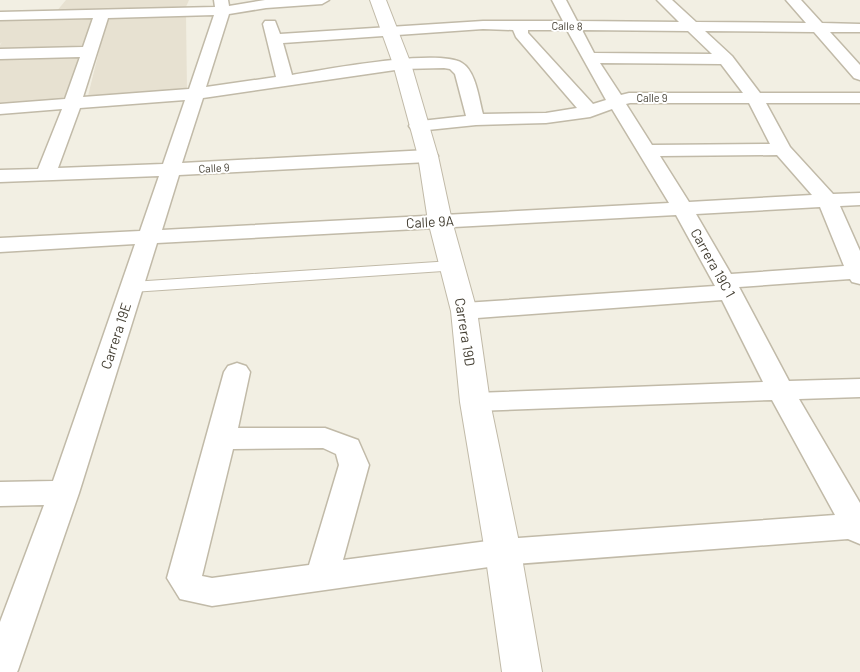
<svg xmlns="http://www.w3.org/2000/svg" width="860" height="672" viewBox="0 0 860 672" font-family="Barlow,sans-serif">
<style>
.residential{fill:#e7e1d1}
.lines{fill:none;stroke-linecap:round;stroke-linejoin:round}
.pedestrian-casing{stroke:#c1baa8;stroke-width:2}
.minor-casing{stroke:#c1baa8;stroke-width:3}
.tertiary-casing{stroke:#c1baa8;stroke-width:2}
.pedestrian{fill:#fff;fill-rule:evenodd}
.minor{fill:#fff;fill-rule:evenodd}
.tertiary{fill:#fff;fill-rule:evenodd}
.labels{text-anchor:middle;stroke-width:4;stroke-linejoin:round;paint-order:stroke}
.far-street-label{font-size:11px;fill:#443f33;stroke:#fff}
.street-label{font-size:14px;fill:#443f33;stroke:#fff}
</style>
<rect width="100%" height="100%" fill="#f2efe3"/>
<g class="residential">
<polygon points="66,0 189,0 185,9 56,12"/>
<polygon points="186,14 187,92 87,100 107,19"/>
<polygon points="0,16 20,20 95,18 64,105 0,107 0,45 2,42 0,44"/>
</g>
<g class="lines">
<defs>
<polygon id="pedestrian" points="452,261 458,262 461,266 458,270 132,292 126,291 123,287 126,283 132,282"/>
<path id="minor" d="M 214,0 L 228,0 L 229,6 L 265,0 L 329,0 L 322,4 L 266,8 L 229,14 L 206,87 L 276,77 L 263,24 L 265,21 L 275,21 L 280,34 L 483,21 L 563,21 L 552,0 L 566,0 L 577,21 L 679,22 L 657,0 L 672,0 L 696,22 L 806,23 L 786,0 L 801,0 L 822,23 L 860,24 L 860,32 L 830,32 L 860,65 L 860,80 L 854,78 L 814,32 L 705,31 L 732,56 L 760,93 L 860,93 L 860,103 L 766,103 L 790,147 L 833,194 L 860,193 L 860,205 L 840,206 L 860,251 L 860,284 L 852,282 L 850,279 L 739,287 L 789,381 L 860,379 L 860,397 L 799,399 L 860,503 L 860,544 L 848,539 L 503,565 L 212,606 L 180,599 L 167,578 L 224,372 L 228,366 L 237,363 L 246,366 L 250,372 L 238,428 L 325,428 L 358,440 L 369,465 L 343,560 L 503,539 L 835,515 L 772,400 L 475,411 L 465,409 L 461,402 L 465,395 L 475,393 L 763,382 L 722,300 L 464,319 L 455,316 L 452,311 L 455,306 L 464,303 L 715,286 L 676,215 L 157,243 L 79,493 L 18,670 L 17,672 L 0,672 L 0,622 L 44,505 L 0,506 L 0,482 L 53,481 L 135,244 L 0,252 L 0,238 L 140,231 L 159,176 L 0,182 L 0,170 L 38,169 L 62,109 L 0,114 L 0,104 L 65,99 L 80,57 L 0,59 L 0,49 L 83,47 L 93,18 L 0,20 L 0,12 L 215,7 ZM 214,15 L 189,89 L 83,97 L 108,18 ZM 483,29 L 513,30 L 516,37 L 577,108 L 546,113 L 483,114 C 479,100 476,71 462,63 C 437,48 324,70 292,75 L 283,43 ZM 528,30 L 567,30 L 606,100 L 593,104 L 528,33 ZM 582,30 L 688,31 L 712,54 L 594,53 ZM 600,63 L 721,64 L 743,93 L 629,93 L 621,95 ZM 444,68 L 450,69 L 455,74 L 466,116 L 412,122 L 409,126 L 412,130 L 418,131 L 476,125 L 546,123 L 590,117 L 612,109 L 669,203 L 162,230 L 179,175 L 428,162 L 435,160 L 438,156 L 435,152 L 428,150 L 182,163 L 203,98 L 402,69 ZM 185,100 L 163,164 L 58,168 L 80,108 ZM 630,103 L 749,103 L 770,144 L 652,145 L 626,104 ZM 777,155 L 812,195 L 689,202 L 660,156 ZM 820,207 L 844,266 L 731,274 L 696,214 ZM 323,448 L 336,454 L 339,465 L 309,565 L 212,578 L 202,576 L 233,449 Z"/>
<polygon id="tertiary" points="370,0 386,0 411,64 438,156 452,221 477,311 490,402 521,552 542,672 502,672 485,552 460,402 451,311 428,221 418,156 393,64"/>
</defs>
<use href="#pedestrian" class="pedestrian-casing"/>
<use href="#minor" class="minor-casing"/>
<use href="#tertiary" class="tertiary-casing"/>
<use href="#pedestrian" class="pedestrian"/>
<use href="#minor" class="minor"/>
<use href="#tertiary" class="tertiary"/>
</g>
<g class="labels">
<g class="far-street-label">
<text transform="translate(567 26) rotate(1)" y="4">Calle 8</text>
<text x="652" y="102">Calle 9</text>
<text transform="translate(214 168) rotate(-3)" y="4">Calle 9</text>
</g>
<g class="street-label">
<text transform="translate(430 222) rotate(-3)" y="5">Calle 9A</text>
<text transform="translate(713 263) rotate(61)" y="5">Carrera 19C 1</text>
<text transform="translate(465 332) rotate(81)" y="5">Carrera 19D</text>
<text transform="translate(116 336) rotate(-72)" y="5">Carrera 19E</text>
</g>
</g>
</svg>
